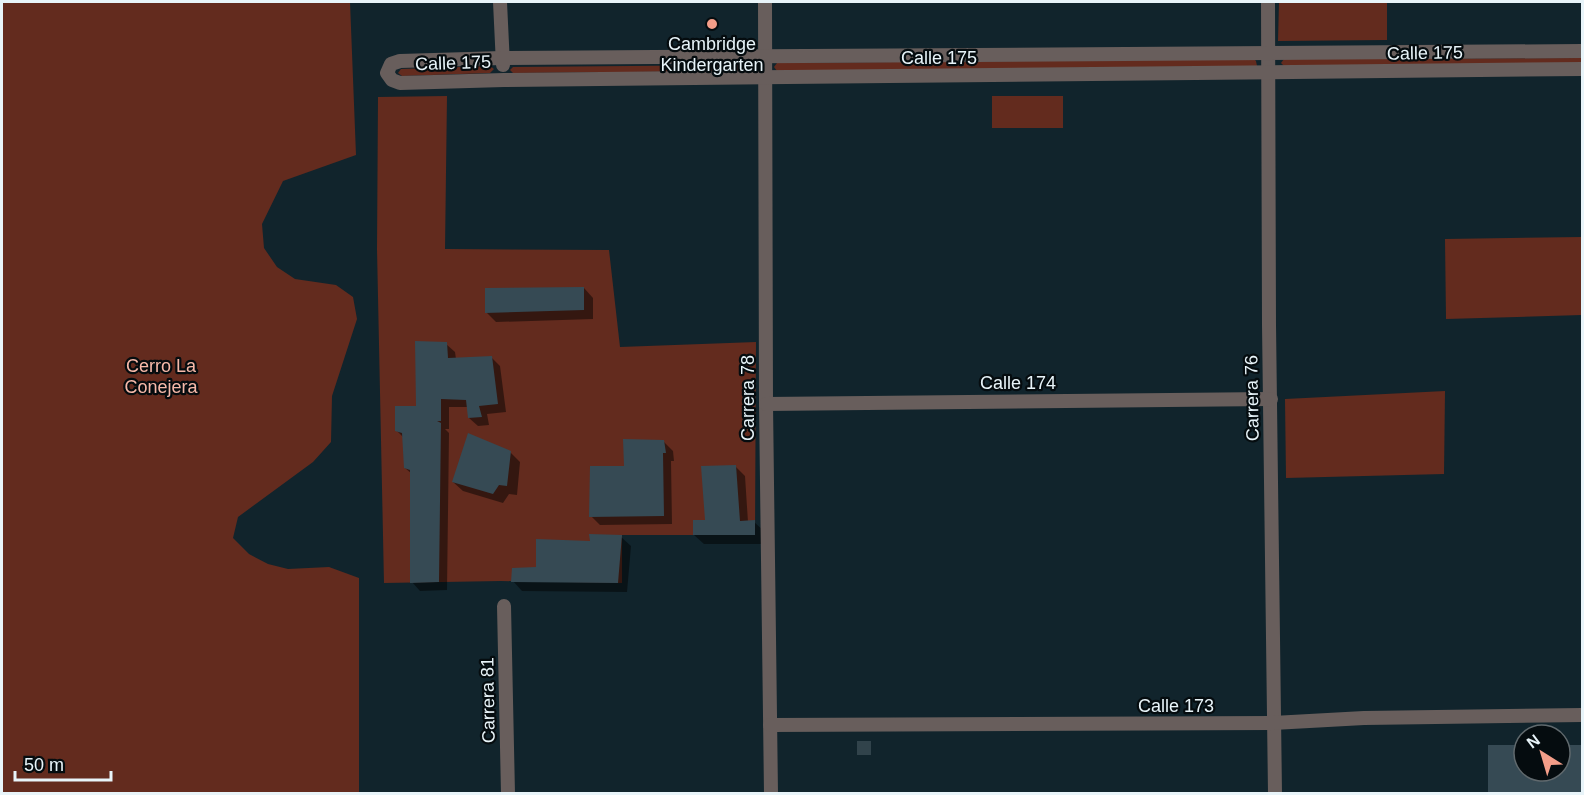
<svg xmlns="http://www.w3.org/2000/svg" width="1584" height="795" viewBox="0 0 1584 795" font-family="Arial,sans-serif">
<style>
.green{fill:#632b1e}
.shadow{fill:#0007}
.building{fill:#364a54}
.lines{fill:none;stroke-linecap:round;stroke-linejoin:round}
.minor-tunnel{stroke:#31434b;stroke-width:14;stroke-dasharray:14 7;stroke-linecap:butt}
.minor{stroke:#685e5c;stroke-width:14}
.poi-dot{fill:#f49e89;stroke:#050c0f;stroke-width:2}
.labels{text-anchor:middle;stroke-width:4.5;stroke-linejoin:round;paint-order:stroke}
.poi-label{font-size:18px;fill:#e8f4f9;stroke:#050c0f}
.street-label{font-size:18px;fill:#e8f4f9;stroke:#050c0f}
.park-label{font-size:18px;fill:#f7b9a9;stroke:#050c0f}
</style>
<rect width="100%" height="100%" fill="#11242c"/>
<g class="green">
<polygon points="2,2 350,2 356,155 283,181 262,224 264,248 277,267 295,279 336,285 353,297 357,319 332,396 331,442 313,462 238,517 233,538 249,554 268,564 288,569 329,567 359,578 359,793 2,793"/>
<polygon points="1279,2 1387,2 1387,40 1278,41"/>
<polygon points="1582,58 1582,63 1284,66 1281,63 1284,59"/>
<polygon points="1254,59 1256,61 1257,66 777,71 774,67 777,63"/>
<polygon points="748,65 751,68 748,71 513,73 510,70 513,67"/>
<polygon points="490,66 494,69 490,73 402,76 398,73 401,69"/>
<polygon points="447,96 445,249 609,250 620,347 756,342 755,535 622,535 622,583 501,581 384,583 377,249 378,97"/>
<rect x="992" y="96" width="71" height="32"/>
<polygon points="1582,237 1582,315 1446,319 1445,239"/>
<polygon points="1445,391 1444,474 1286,478 1285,399"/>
</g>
<g class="shadow">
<polygon points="584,288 593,298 593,319 496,322 486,312"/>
<polygon points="446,344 455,352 456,359 491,357 500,366 506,412 487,414 489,425 478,426 469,418 468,407 449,407 449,429 445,429 449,433 447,590 420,591 412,582 412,474 405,468 404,438 396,430 418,407"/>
<polygon points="664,442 673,451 674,461 671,461 672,524 600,525 591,516 626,468"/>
<polygon points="510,452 520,462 517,495 509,494 503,503 463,491 453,482"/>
<polygon points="735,466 745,476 748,522 754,522 764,531 764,544 704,544 694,535 706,521"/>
<polygon points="621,537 631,546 627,592 522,591 513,581 592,543"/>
<polygon points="1524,746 1524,771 1560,771 1560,746 1582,746 1582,794 1489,794"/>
</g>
<g class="building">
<polygon points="584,287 584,310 485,313 485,288"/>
<polygon points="415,341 447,342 448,358 492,356 498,404 479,406 482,417 468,418 466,400 441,399 441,421 437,421 441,423 439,582 410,583 410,470 404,468 402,433 395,431 395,406 416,406"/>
<polygon points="468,433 511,451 507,486 499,485 493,494 452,482"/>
<polygon points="623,439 664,440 666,453 663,453 664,516 589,517 590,466 624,466"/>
<polygon points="736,465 740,521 755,520 755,535 693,535 693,520 705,520 701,466"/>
<polygon points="589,534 622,535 618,583 511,582 512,568 536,567 536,539 590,541"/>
<polygon points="1488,745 1524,745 1524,771 1560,771 1560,745 1582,745 1582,794 1488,794"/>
</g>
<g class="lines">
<polyline class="minor-tunnel" points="864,741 864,761"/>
<g class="minor">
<polyline points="500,2 503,65"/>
<polyline points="765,2 766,404 771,794"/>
<polyline points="1268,2 1269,325 1275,794"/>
<polyline points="1582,51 502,58 400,61 391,64 387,73 392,80 400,83 504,80 1582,69"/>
<polyline points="766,404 1271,399"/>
<polyline points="504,606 508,794"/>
<polyline points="770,725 1273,723 1364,718 1582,715"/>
</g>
</g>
<circle class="poi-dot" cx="712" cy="24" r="6"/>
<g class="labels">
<g class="poi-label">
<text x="712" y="50">Cambridge<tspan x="712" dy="21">Kindergarten</tspan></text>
</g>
<g class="street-label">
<text transform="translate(1425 53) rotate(-1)" y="6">Calle 175</text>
<text x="939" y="64">Calle 175</text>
<text transform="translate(453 63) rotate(-2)" y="6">Calle 175</text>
<text x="1018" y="389">Calle 174</text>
<text transform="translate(748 398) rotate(-90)" y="6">Carrera 78</text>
<text transform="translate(1252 398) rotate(-91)" y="6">Carrera 76</text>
<text transform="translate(488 700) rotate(-91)" y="6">Carrera 81</text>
<text x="1176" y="712">Calle 173</text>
</g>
<g class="park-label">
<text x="161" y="372">Cerro La<tspan x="161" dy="21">Conejera</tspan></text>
</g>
</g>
<rect width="1584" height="795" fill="none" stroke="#e8f4f9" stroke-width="6"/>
<g transform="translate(1542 753) rotate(323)"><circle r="28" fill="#050c0f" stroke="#60696d" stroke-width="1.5"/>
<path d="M0-4.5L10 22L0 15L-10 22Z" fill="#f49e89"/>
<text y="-9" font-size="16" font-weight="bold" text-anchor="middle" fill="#e8f4f9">N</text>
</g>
<path d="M15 771v9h96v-9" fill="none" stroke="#e8f4f9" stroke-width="3"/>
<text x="24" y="771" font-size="18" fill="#e8f4f9" stroke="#050c0f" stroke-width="4.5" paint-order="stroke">50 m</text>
</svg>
